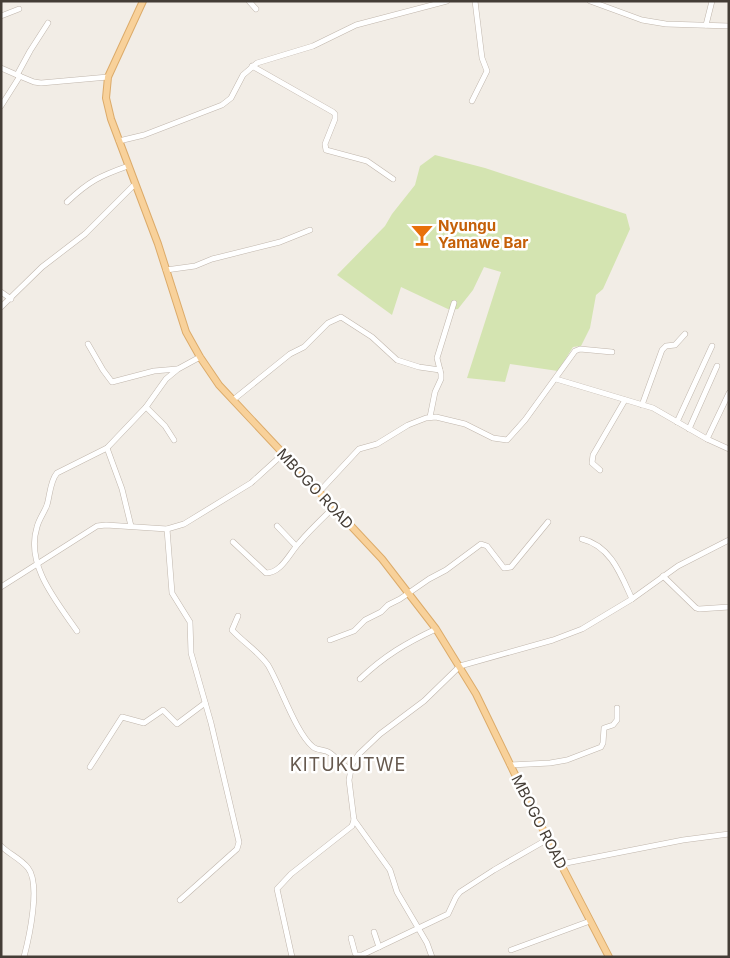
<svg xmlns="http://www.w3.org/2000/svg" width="730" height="958" viewBox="0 0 730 958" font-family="Inter,sans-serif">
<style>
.green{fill:#d4e4b1}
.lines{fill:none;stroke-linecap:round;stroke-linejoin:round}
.minor-casing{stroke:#c0b6ac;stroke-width:6}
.major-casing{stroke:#dcab6a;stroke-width:8}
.minor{stroke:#fff;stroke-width:5}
.major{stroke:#f8d19a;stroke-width:6}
.labels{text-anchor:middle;stroke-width:5;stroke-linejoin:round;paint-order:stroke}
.food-label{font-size:15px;font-weight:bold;fill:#c56008;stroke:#fff;text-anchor:start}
.street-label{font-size:15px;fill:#443d36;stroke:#fff}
.quarter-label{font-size:18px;letter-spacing:1px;fill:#66594e;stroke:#fff}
</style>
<rect width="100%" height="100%" fill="#f2ede6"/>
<polygon class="green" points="435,155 485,168 626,214 630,229 603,289 596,295 590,328 581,346 573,347 558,371 510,364 505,382 467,378 501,272 484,267 473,290 458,309 450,310 401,287 392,315 337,275 385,226 392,214 415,185 420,166"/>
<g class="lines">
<defs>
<g id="minor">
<polyline points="249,1 256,9"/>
<polyline points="590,1 642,20 666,24 729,26"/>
<polyline points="1,16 19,9"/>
<polyline points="48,23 30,51 17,75 34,82 41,83 108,77"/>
<polyline points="706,25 712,1"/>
<polyline points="252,66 333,112 335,114 335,119 325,144 326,150 367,161 393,179"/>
<polyline points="1,68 17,75"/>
<polyline points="472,101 487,71 482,58 475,1"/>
<polyline points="1,106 20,76"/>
<polyline points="119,141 144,135 222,105 231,98 243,75 257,63 313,46 356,25 447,1"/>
<path d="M 67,202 C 89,181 100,176 128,166"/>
<polyline points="166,270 195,266 212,259 280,242 310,230"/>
<polyline points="1,292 11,299"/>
<polyline points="1,307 42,267 85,234 135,184"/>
<polyline points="88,344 103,370 112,382 154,371 177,369"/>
<polyline points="556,379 653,408 707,439 729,449"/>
<polyline points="233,400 290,354 304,347 328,323 341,317 372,337 397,360 419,367 440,370"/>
<polyline points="642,405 662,350 666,346 675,345 685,334"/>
<polyline points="146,407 165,426 174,440"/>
<polyline points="430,417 435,392 441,379 441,374 437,358 454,303"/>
<polyline points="677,422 712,346"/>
<polyline points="689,429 717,366"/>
<polyline points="707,439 729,393"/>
<polyline points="107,448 122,489 131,526"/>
<polyline points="600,470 592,463 593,455 625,400"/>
<polyline points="319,492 359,449 377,444 408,425 426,418 436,417 465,424 493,438 507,440 525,420 575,351 580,349 612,352"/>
<polyline points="277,526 296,546"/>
<polyline points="167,529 172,593 190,622 191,653 211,723 239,842 237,849 180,900"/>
<path d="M 582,539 C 611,546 621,575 632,599"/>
<path d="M 233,542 L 266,573 C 282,573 290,552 300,542 C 310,530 322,519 333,508"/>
<polyline points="663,576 696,608 699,609 729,607"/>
<polyline points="1,587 97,526 106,525 167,529 184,524 251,483 283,454"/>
<path d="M 238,616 L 232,630 C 244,643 257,650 268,665 C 281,687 296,733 313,747 C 318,751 325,749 330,753 C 338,759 342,765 351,770"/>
<path d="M 77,631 C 57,602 25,565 37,527 C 39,519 44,513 47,505 C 50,495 50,481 57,473 L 107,448 L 146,407 L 166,379 L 178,369 L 200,357"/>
<polyline points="330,640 354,631 365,620 381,612 388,605 400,599 429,579 446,570 481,544 487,546 504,568 511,567 548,522"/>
<path d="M 360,679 C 384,656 406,643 436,629"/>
<polyline points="510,765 550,763 567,760 601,747 603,743 604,728 613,725 617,720 617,708"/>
<polyline points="90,767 122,717 144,723 163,710 177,724 205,703"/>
<polyline points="354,820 390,870 397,892 427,943 432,957"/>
<path d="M 1,846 C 9,854 21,859 28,868 C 41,884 29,938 24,957"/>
<polyline points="561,864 683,840 729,834"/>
<polyline points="374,932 379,947"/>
<polyline points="351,938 355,953 356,955 362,955 448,914 456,897 460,892 494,870 548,839"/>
<polyline points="511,950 590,921"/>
<polyline points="292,957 277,889 291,874 352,826 354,820 349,780 352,764 359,754 380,734 424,701 460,666 553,640 582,629 632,599 678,566 729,540"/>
</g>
<polyline id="major" points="143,1 108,77 106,98 111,119 158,244 186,332 200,357 219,385 382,559 436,629 476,694 524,793 609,957"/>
</defs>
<use href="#minor" class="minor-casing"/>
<use href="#major" class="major-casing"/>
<use href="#minor" class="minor"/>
<use href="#major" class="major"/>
</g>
<defs>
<symbol id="bar-bare" viewBox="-9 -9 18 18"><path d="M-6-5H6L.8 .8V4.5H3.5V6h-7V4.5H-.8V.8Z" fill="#e8710a" stroke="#fff" stroke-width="2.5" paint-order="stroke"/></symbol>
</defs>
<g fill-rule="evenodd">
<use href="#bar-bare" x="406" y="219" width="32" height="32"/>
</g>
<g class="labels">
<g class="food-label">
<text x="438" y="231">Nyungu<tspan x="438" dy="17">Yamawe Bar</tspan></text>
</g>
<g class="street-label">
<text transform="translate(315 489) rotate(47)" y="5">MBOGO ROAD</text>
<text transform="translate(539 822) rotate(63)" y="5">MBOGO ROAD</text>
</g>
<g class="quarter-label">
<text x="348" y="771">KITUKUTWE</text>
</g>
</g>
<rect width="730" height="958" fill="none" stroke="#443d36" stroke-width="5"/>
</svg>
